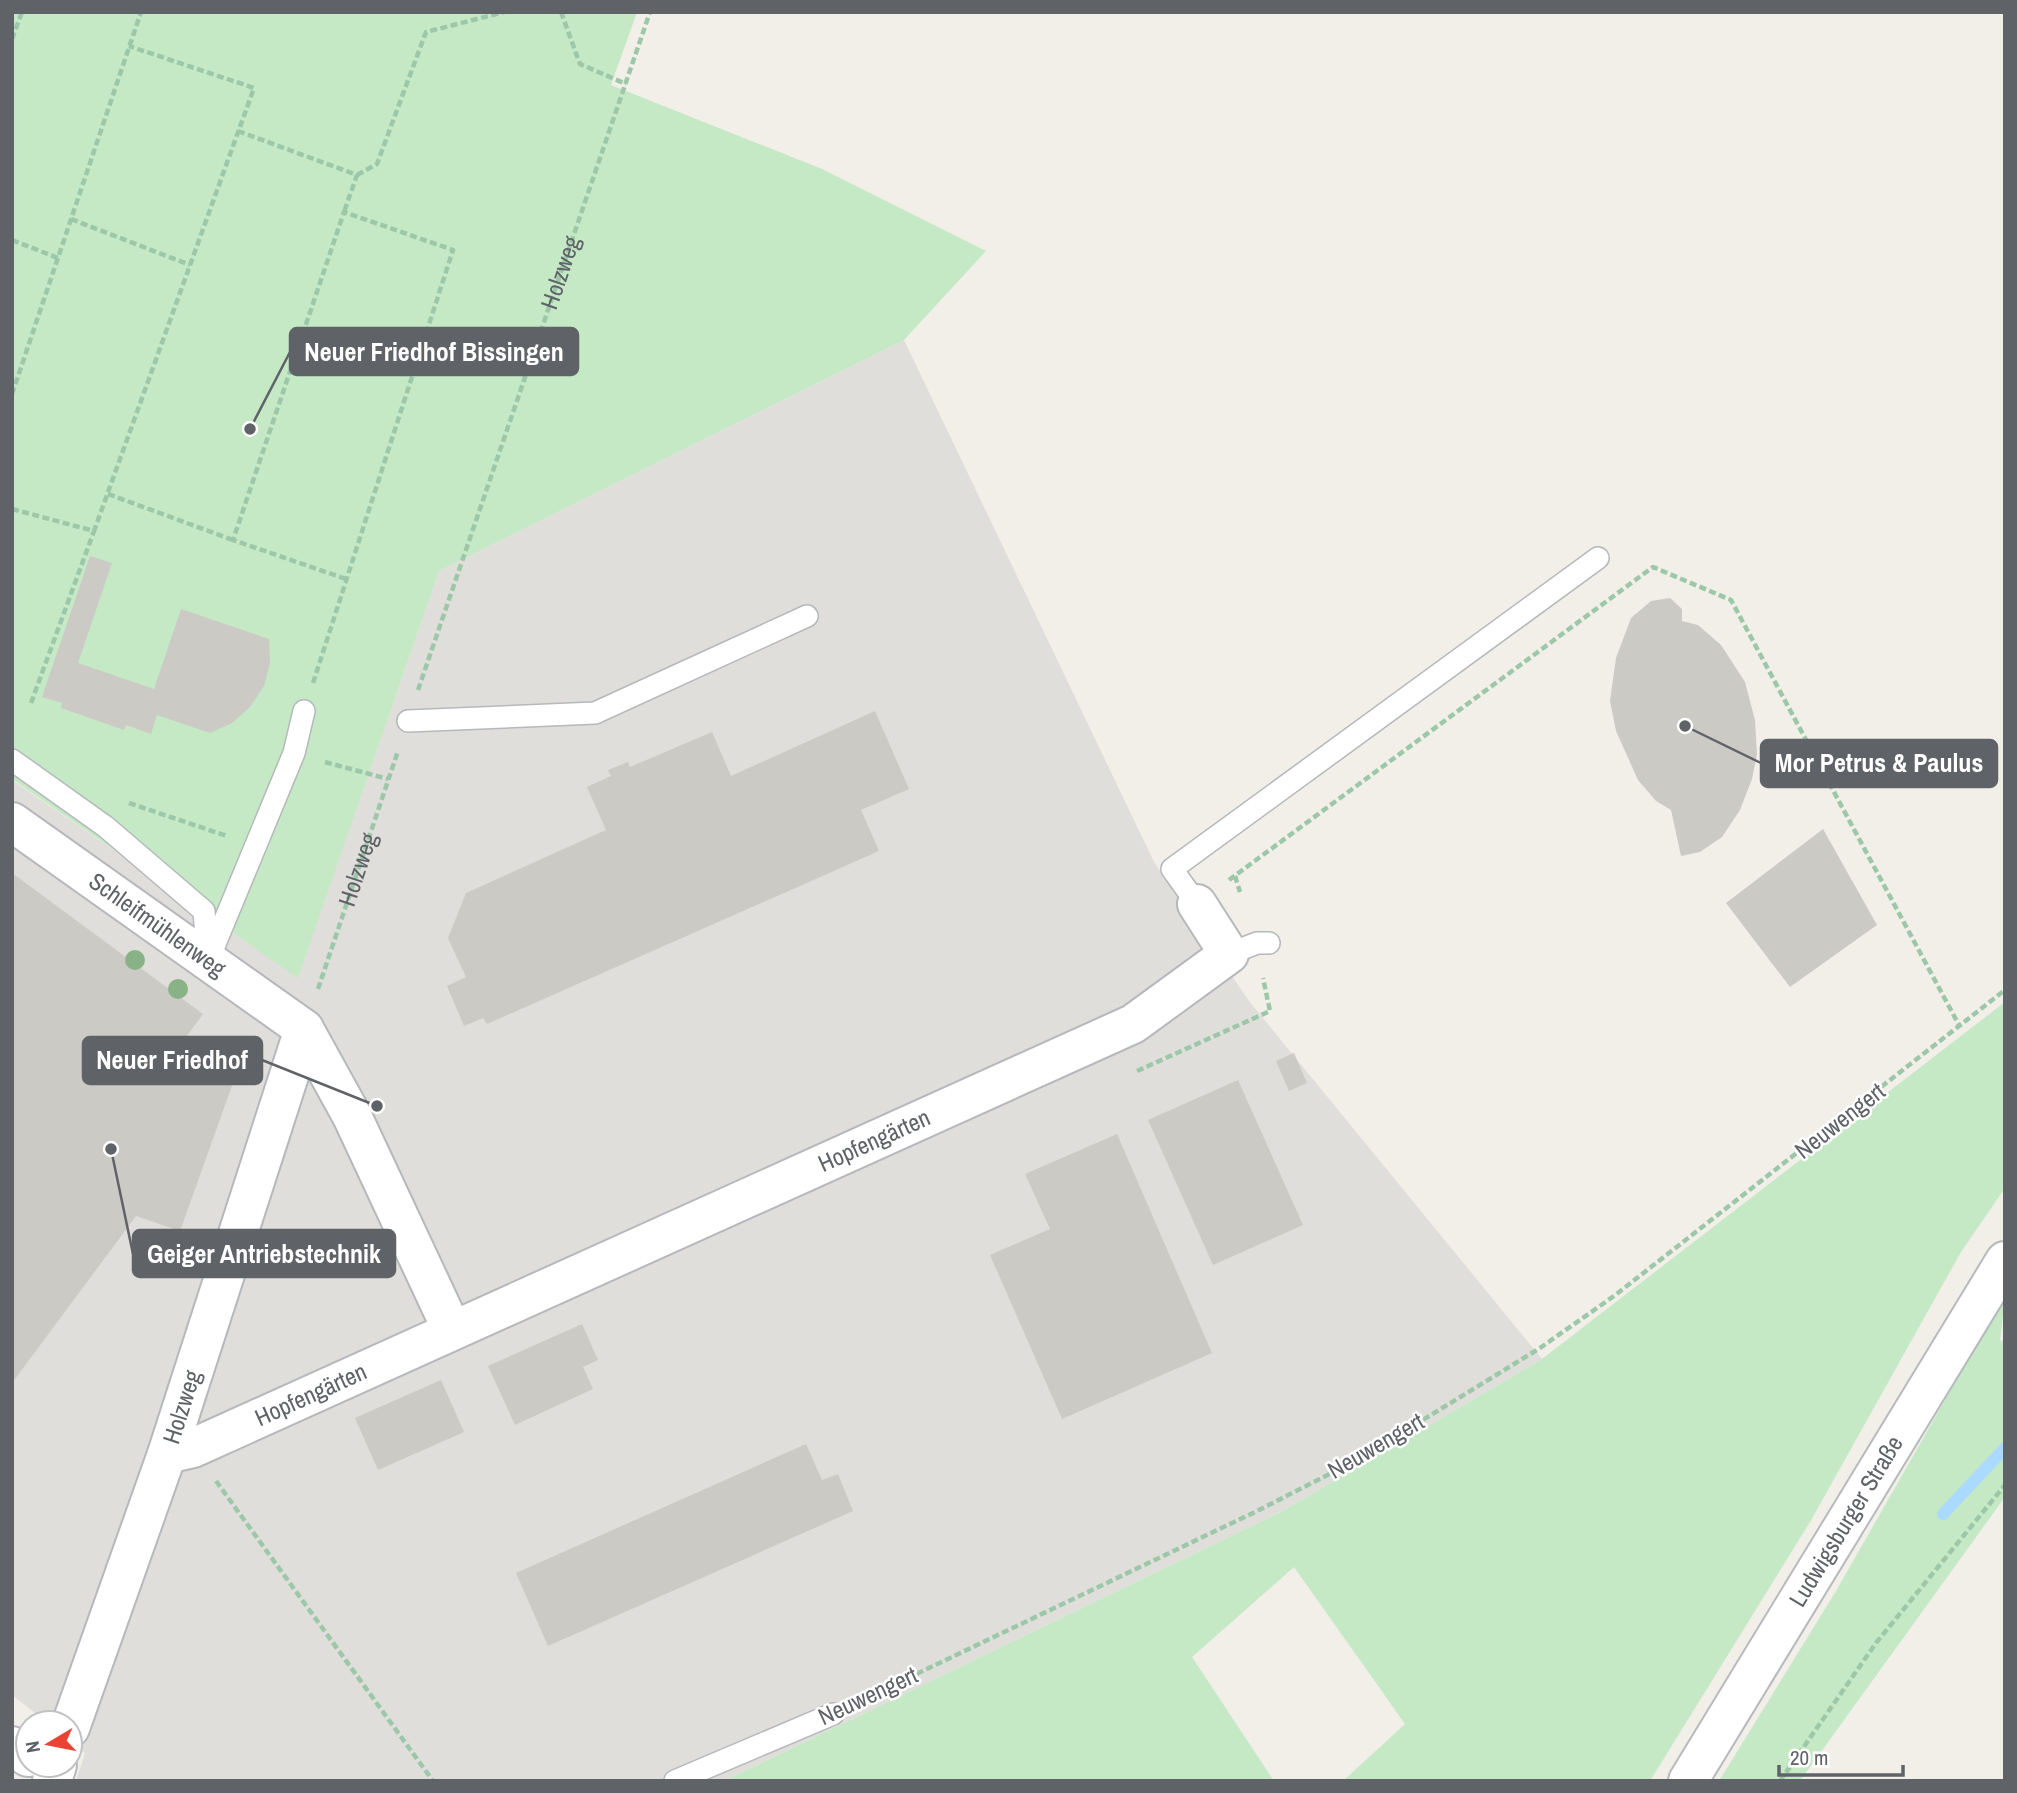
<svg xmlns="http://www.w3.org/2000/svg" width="2017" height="1793" viewBox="0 0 2017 1793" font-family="'Archivo Narrow',sans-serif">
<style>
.industrial{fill:#e0deda}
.green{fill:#c5e8c5}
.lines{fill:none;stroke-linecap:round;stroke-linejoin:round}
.stream{stroke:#aadaff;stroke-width:12}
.building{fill:#cccac5}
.lane-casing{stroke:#b5b8bc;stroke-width:24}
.street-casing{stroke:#b5b8bc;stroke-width:42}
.secondary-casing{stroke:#b6babf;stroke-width:42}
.path{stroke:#9cc7a9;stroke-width:4.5;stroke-dasharray:7 3.5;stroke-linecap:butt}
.lane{stroke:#fff;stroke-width:21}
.street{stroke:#fff;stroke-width:38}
.secondary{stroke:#fff;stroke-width:38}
.tree{fill:#89b387}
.labels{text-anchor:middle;stroke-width:5;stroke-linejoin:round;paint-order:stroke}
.street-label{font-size:24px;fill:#5f6368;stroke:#fff}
.leader{fill:none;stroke:#5f6368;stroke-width:2.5}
.callout-dot{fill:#5f6368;stroke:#fff;stroke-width:2.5}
.callout{fill:#5f6368;stroke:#5f6368;stroke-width:2.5}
.callout-label{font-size:26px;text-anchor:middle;font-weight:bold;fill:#fff}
</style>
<rect width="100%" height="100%" fill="#f1efe8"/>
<polygon class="industrial" points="904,340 1154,862 1249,1001 1542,1359 1283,1511 724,1781 76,1781 85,1753 70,1741 70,1723 48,1723 12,1695 12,780 298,977 439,571"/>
<g class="green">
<polygon points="12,12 637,12 611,85 822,169 986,251 904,340 439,571 298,978 12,779"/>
<polygon points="2005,1002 2005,1188 1961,1252 1810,1522 1650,1781 1343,1781 1405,1724 1294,1567 1192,1657 1274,1781 724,1781 1283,1511 1542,1359"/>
<polygon points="2005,1295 2000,1342 2005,1338 2005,1497 1800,1781 1719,1781 1836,1591"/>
</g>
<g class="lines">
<polyline class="stream" points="1943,1514 2005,1448"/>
</g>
<g class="building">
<polygon points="90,556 112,563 78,663 154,689 181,609 269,639 270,663 264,686 250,707 232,723 210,733 157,715 151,734 126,725 124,730 61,708 62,703 42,697"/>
<polygon points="1670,598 1682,609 1682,621 1698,625 1721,645 1745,682 1755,720 1757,754 1752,779 1740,810 1722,837 1700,852 1681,856 1671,810 1656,801 1638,780 1616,731 1610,701 1616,658 1631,618 1651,601"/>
<polygon points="875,711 909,789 861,810 879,851 487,1024 483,1018 464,1026 447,986 466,977 448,938 466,893 606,830 587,787 611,776 608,770 628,762 630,767 712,732 731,776"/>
<polygon points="1823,829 1877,925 1790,987 1726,903"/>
<polygon points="12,873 203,1014 181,1044 233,1083 180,1231 136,1216 12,1383"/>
<polygon points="1294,1053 1307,1083 1289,1091 1276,1061"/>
<polygon points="1238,1080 1303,1225 1213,1265 1148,1120"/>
<polygon points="1117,1134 1212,1353 1062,1419 990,1255 1050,1229 1025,1174"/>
<polygon points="582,1324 598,1360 583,1367 593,1389 515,1425 488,1366"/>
<polygon points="441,1380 464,1432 378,1470 355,1418"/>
<polygon points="806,1444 822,1480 838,1474 853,1511 548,1646 516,1573"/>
</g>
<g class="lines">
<defs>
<g id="lane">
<polyline points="408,721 595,713 807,616"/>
<polyline points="12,760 106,827 204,911 208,962"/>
<polyline points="1197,904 1172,869 1598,558"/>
<polyline points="1229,954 1257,943 1269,943"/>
<polyline points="210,956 294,753 304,711"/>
<polyline points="675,1781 833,1714"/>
</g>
<g id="street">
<path id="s3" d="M 12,822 L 304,1029 L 352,1116 L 452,1330"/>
<path id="s4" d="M 167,1454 L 193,1448 L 1133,1024 L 1229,954 L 1197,904"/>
<path id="s5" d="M 70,1728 L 167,1454 L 304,1029"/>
<polyline points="12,1746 28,1757"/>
<polyline points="52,1781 57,1765"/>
</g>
<g id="secondary">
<path id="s6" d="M 1688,1781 L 2005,1261"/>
</g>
</defs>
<use href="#lane" class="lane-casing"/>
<use href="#street" class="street-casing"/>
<use href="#secondary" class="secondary-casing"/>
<g class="path">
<polyline points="561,12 580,64 626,84"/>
<polyline points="12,39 22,12"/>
<polyline points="238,131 357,175 344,212"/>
<polyline points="357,175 377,164 426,32 504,12"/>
<polyline points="71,219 190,265"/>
<polyline points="12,240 58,258"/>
<polyline points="12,394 141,12"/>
<polyline points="108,494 233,540"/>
<polyline points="12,509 94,531 254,88 129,46"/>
<polyline points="313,683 453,250 344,212 233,540 346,579"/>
<path id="s1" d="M 418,690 L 650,12"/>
<polyline points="31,703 94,531"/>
<polyline points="325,762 388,779"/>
<polyline points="129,803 227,836"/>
<polyline points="1235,876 1240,892"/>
<polyline points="1229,880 1653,567 1731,600 1960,1027"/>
<path id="s2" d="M 318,989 L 398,751"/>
<polyline points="1137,1071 1270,1011 1263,978"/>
<polyline points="216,1481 433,1781"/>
<polyline points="860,1701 1255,1512 1361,1458 1540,1348 1614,1296 2005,990"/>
<polyline points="1780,1781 1876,1643 2005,1485"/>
</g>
<use href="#lane" class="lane"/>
<use href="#street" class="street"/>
<use href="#secondary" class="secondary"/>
</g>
<g class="tree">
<circle cx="135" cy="960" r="10"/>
<circle cx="178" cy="989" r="10"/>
</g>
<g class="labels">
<g class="street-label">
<text dy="8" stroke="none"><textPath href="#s1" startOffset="441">Holzweg</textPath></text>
<text dy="8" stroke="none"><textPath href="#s2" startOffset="126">Holzweg</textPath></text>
<text dy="8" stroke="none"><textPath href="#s3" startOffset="178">Schleifmühlenweg</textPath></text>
<text transform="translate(1840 1121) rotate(-38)" y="8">Neuwengert</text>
<text dy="8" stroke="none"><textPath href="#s4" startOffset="774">Hopfengärten</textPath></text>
<text dy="8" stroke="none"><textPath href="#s4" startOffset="156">Hopfengärten</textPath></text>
<text dy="8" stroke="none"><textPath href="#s5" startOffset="340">Holzweg</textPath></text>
<text transform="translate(1376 1446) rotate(-30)" y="8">Neuwengert</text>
<text dy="8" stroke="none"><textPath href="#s6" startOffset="304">Ludwigsburger Straße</textPath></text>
<text transform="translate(868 1696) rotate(-25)" y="8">Neuwengert</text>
</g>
</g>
<path class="leader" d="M250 429L290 352M1685 726L1761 763M377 1106L262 1060M111 1149L133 1254"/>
<g class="callout-dot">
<circle cx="250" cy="429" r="7"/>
<circle cx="1685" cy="726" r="7"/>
<circle cx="377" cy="1106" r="7"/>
<circle cx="111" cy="1149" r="7"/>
</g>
<g class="callout">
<rect x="290" y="328" width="288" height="47" rx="7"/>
<rect x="1761" y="740" width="236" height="47" rx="7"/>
<rect x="83" y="1037" width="179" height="47" rx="7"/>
<rect x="133" y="1230" width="262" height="47" rx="7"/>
</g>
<g class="callout-label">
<text x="434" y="361">Neuer Friedhof Bissingen</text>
<text x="1879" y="772">Mor Petrus &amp; Paulus</text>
<text x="172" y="1069">Neuer Friedhof</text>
<text x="264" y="1263">Geiger Antriebstechnik</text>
</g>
<rect width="2017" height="1793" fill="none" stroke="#5f6368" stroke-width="28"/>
<g transform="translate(49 1744) rotate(260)"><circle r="33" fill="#ffffff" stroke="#bfc1c3" stroke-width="2"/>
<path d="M0-5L12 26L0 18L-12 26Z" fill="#ea4335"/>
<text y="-10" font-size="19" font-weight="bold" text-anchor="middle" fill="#5f6368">N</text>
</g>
<path d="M1779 1765v10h124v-10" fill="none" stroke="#5f6368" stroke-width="3.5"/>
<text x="1790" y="1765" font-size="21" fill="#5f6368" stroke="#ffffff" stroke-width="5" paint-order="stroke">20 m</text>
</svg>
